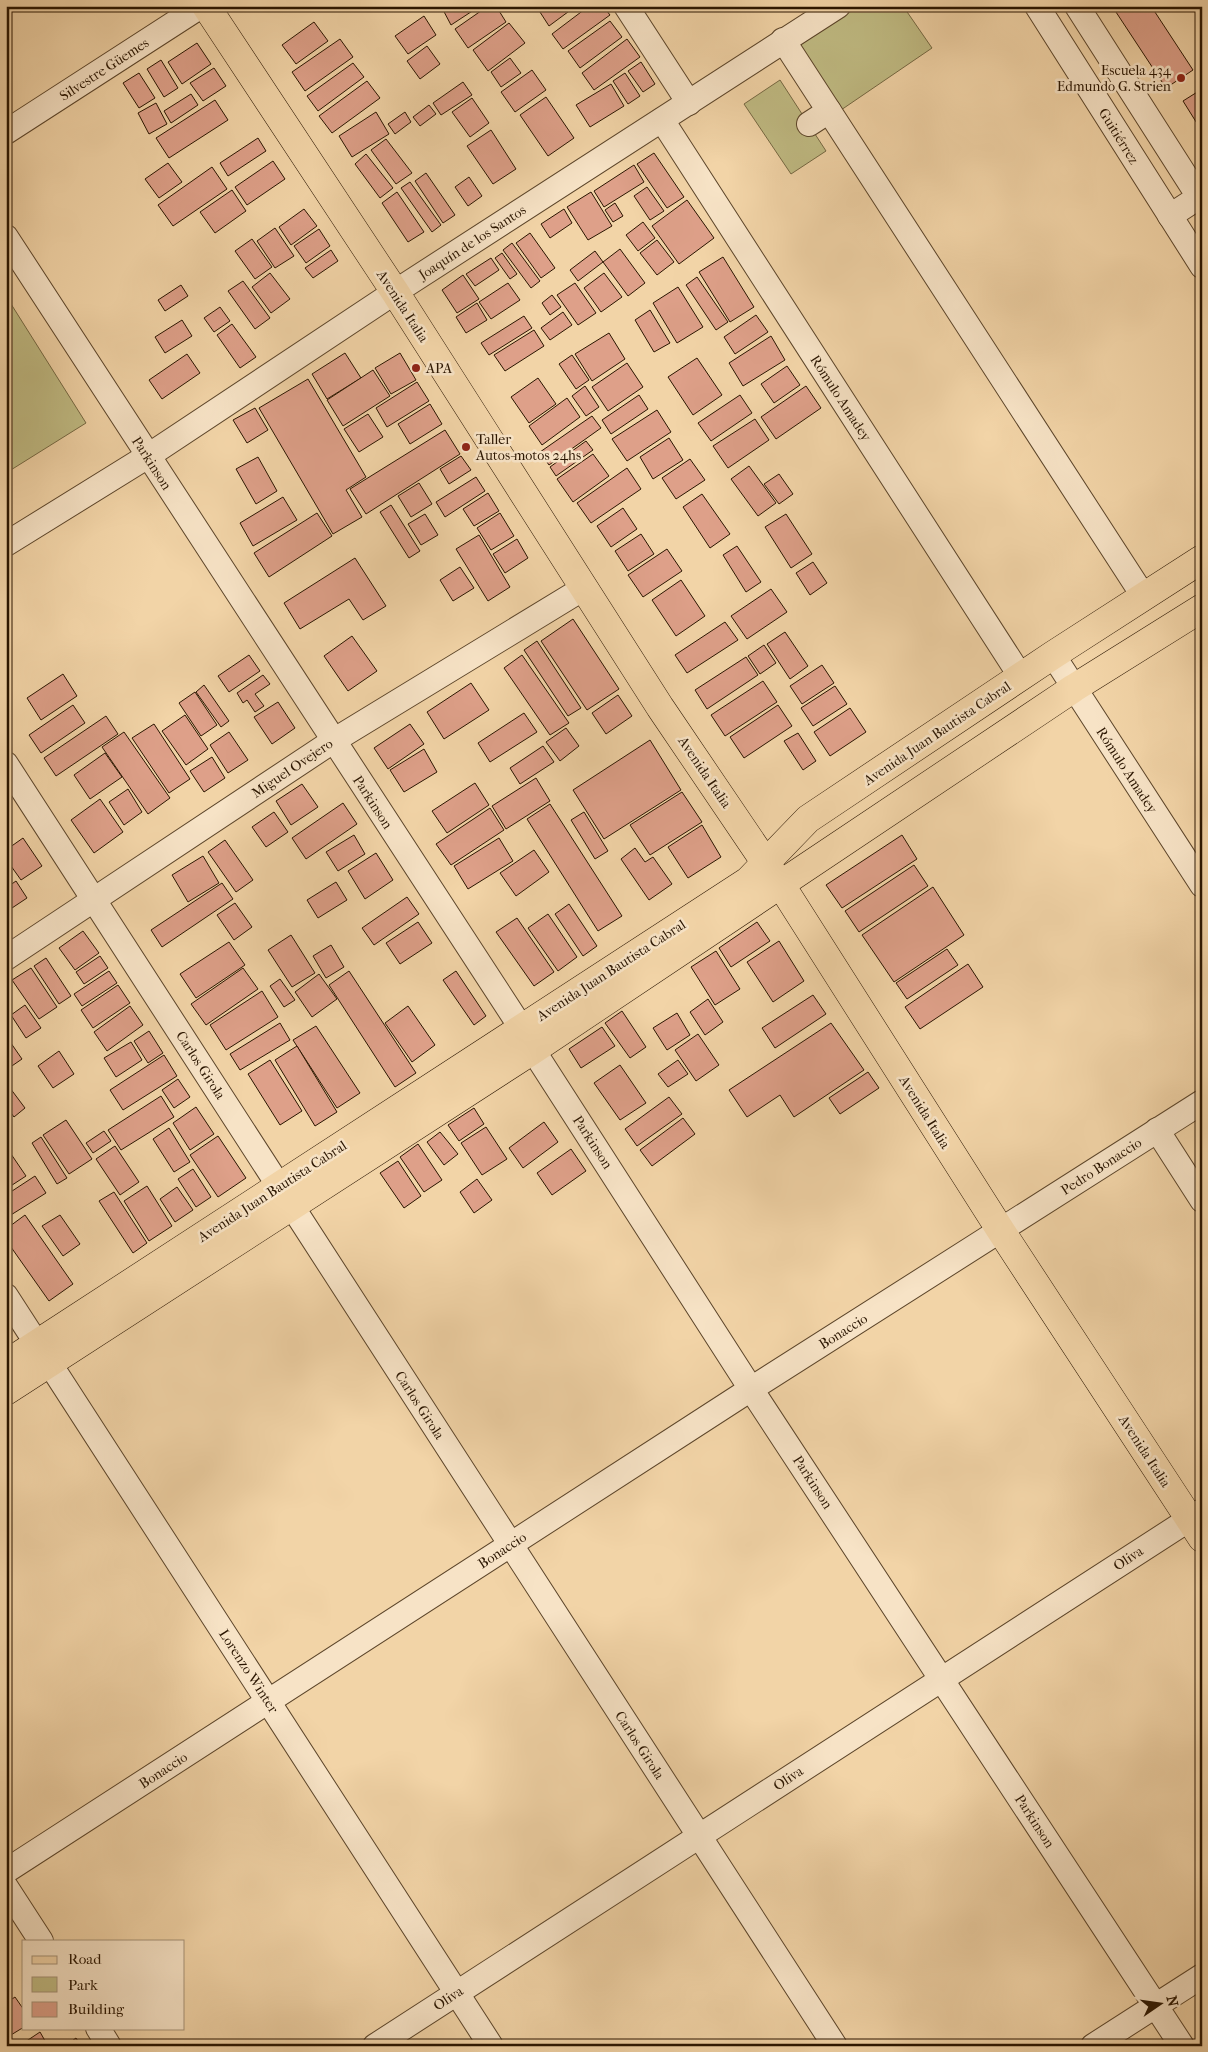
<svg xmlns="http://www.w3.org/2000/svg" width="1208" height="2052" viewBox="0 0 1208 2052" font-family="'IM FELL French Canon',serif">
<style>
.park{fill:#c0bb83;stroke:#756842}
.building{fill:#dea089;stroke:#2a1500}
.lines{fill:none;stroke-linecap:round;stroke-linejoin:round}
.minor-casing{stroke:#5c452a;stroke-width:26}
.major-casing{stroke:#2a1500;stroke-width:29}
.minor{stroke:#f7e3c6;stroke-width:24}
.major{stroke:#f2d4a7;stroke-width:28}
.poi-dot{fill:#8f2418;stroke:#f7e3c6;stroke-width:2}
.labels{text-anchor:middle;stroke-width:5;stroke-linejoin:round;paint-order:stroke}
.street-label{font-size:14px;fill:#2a1500;stroke:#f7e3c6}
.poi-label{font-size:14px;fill:#2a1500;stroke:#f7e3c6;text-anchor:start}
</style>
<rect width="100%" height="100%" fill="#f2d4a7"/>
<filter id="stains"><feTurbulence type="fractalNoise" baseFrequency=".004" numOctaves="4"/><feColorMatrix values="0 0 0 0 .2 0 0 0 0 .09 0 0 0 0 .02 0 0 0 .5 -.17"/></filter>
<radialGradient id="worn" r=".72"><stop offset=".6" stop-color="#630" stop-opacity="0"/><stop offset="1" stop-color="#630" stop-opacity=".3"/></radialGradient>
<g class="park">
<polygon points="859,6 903,6 932,48 841,110 800,45"/>
<polygon points="780,80 826,151 791,174 744,104"/>
<polygon points="6,296 86,423 6,473"/>
</g>
<g class="building">
<polygon points="441,6 480,6 451,25"/>
<polygon points="488,6 496,6 506,22 468,48 455,29"/>
<polygon points="542,6 576,6 549,26 538,9"/>
<polygon points="589,6 603,6 610,15 563,49 552,34"/>
<polygon points="1112,6 1151,6 1193,70 1166,88"/>
<polygon points="424,16 436,35 408,54 395,36"/>
<polygon points="610,21 622,37 580,68 568,51"/>
<polygon points="314,22 328,41 296,64 282,45"/>
<polygon points="509,23 525,43 488,71 473,50"/>
<polygon points="340,39 353,57 305,91 292,72"/>
<polygon points="627,39 640,57 594,90 582,73"/>
<polygon points="197,43 211,64 182,84 168,62"/>
<polygon points="427,46 440,64 420,79 407,61"/>
<polygon points="510,58 521,73 501,87 491,72"/>
<polygon points="161,60 178,88 164,97 147,69"/>
<polygon points="641,62 655,84 643,92 628,71"/>
<polygon points="353,63 364,77 318,111 307,96"/>
<polygon points="214,68 226,86 203,101 190,83"/>
<polygon points="532,70 546,90 515,112 501,92"/>
<polygon points="139,73 155,98 139,108 123,83"/>
<polygon points="625,73 640,96 628,104 613,81"/>
<polygon points="367,81 380,98 332,133 319,116"/>
<polygon points="463,82 472,95 441,115 433,103"/>
<polygon points="611,84 624,106 590,127 576,105"/>
<polygon points="1202,89 1202,122 1198,125 1183,101"/>
<polygon points="191,94 198,105 171,123 164,111"/>
<polygon points="546,97 574,138 548,156 520,115"/>
<polygon points="472,98 489,123 470,137 452,112"/>
<polygon points="215,100 228,120 169,158 156,138"/>
<polygon points="156,103 167,124 149,134 138,113"/>
<polygon points="429,105 436,114 420,126 413,117"/>
<polygon points="376,112 389,134 352,157 339,136"/>
<polygon points="405,112 411,122 395,134 388,124"/>
<polygon points="491,130 516,169 493,184 467,146"/>
<polygon points="258,138 266,151 228,176 220,163"/>
<polygon points="386,139 412,173 396,184 371,150"/>
<polygon points="654,153 684,197 667,208 637,164"/>
<polygon points="366,154 393,188 380,198 355,164"/>
<polygon points="273,161 285,179 247,205 235,187"/>
<polygon points="168,163 182,182 159,198 145,179"/>
<polygon points="634,165 644,182 604,207 594,191"/>
<polygon points="212,167 227,189 173,226 158,205"/>
<polygon points="426,173 455,215 443,223 415,181"/>
<polygon points="469,177 482,196 468,206 455,187"/>
<polygon points="410,182 441,225 432,232 401,188"/>
<polygon points="647,187 664,211 650,220 634,196"/>
<polygon points="232,190 246,211 215,233 200,212"/>
<polygon points="397,192 424,232 408,242 382,203"/>
<polygon points="591,192 612,226 588,240 567,207"/>
<polygon points="687,200 714,238 679,264 652,226"/>
<polygon points="615,203 623,216 613,222 605,210"/>
<polygon points="304,209 317,226 291,245 279,227"/>
<polygon points="564,209 572,223 550,238 541,224"/>
<polygon points="643,222 655,238 638,251 626,235"/>
<polygon points="275,228 294,256 275,268 257,241"/>
<polygon points="319,229 330,246 306,263 294,246"/>
<polygon points="530,233 555,268 541,278 516,243"/>
<polygon points="252,239 272,267 255,279 235,251"/>
<polygon points="657,240 674,262 657,275 640,253"/>
<polygon points="512,243 540,281 531,288 503,250"/>
<polygon points="620,249 645,283 628,296 603,262"/>
<polygon points="331,250 338,261 313,278 305,268"/>
<polygon points="595,251 603,262 578,281 570,270"/>
<polygon points="502,253 517,274 510,279 495,258"/>
<polygon points="723,257 754,307 730,322 699,272"/>
<polygon points="491,258 499,270 475,286 466,274"/>
<polygon points="270,273 290,299 271,313 252,287"/>
<polygon points="604,273 622,297 601,312 584,288"/>
<polygon points="463,275 479,299 457,313 442,290"/>
<polygon points="697,277 728,322 716,330 686,285"/>
<polygon points="243,281 270,318 255,329 228,291"/>
<polygon points="508,283 520,300 491,319 479,302"/>
<polygon points="575,283 596,313 578,325 557,295"/>
<polygon points="181,285 188,296 165,311 158,300"/>
<polygon points="678,287 703,327 677,343 653,303"/>
<polygon points="552,295 561,307 550,315 542,303"/>
<polygon points="477,303 487,320 466,333 456,317"/>
<polygon points="220,307 230,321 214,332 204,318"/>
<polygon points="650,310 670,343 654,352 635,320"/>
<polygon points="563,312 572,325 550,340 541,328"/>
<polygon points="756,315 768,332 735,354 724,337"/>
<polygon points="524,316 532,328 489,355 481,343"/>
<polygon points="182,320 192,336 165,353 155,337"/>
<polygon points="232,324 256,357 240,368 217,335"/>
<polygon points="534,330 544,346 505,371 494,355"/>
<polygon points="609,333 625,359 592,381 575,354"/>
<polygon points="771,336 785,360 743,386 729,363"/>
<polygon points="345,353 361,378 327,399 312,374"/>
<polygon points="400,353 416,380 391,394 375,368"/>
<polygon points="187,354 200,373 162,399 149,380"/>
<polygon points="572,355 589,380 576,389 559,364"/>
<polygon points="697,358 722,395 693,415 668,377"/>
<polygon points="627,363 643,387 608,411 592,387"/>
<polygon points="787,366 800,385 774,403 761,384"/>
<polygon points="373,370 390,396 343,426 327,400"/>
<polygon points="538,378 556,404 529,423 511,397"/>
<polygon points="308,379 366,477 346,490 362,517 333,534 259,408"/>
<polygon points="417,382 429,401 387,427 376,408"/>
<polygon points="585,386 599,407 586,416 572,396"/>
<polygon points="806,386 821,408 776,439 761,417"/>
<polygon points="639,395 648,409 611,434 602,420"/>
<polygon points="740,395 752,413 711,441 698,423"/>
<polygon points="567,398 580,417 542,445 529,426"/>
<polygon points="430,404 442,424 410,444 398,424"/>
<polygon points="255,408 268,430 247,443 233,420"/>
<polygon points="657,410 671,432 627,461 612,439"/>
<polygon points="368,414 383,437 359,452 344,429"/>
<polygon points="592,416 601,428 549,465 540,452"/>
<polygon points="755,419 769,440 728,468 713,446"/>
<polygon points="445,430 460,454 366,514 350,489"/>
<polygon points="669,438 683,460 653,479 640,457"/>
<polygon points="586,441 593,450 556,476 550,467"/>
<polygon points="593,454 609,476 573,502 557,479"/>
<polygon points="461,456 471,470 449,484 440,469"/>
<polygon points="258,457 277,491 256,504 236,469"/>
<polygon points="690,459 705,480 676,499 662,478"/>
<polygon points="749,466 776,503 758,516 731,479"/>
<polygon points="627,468 641,489 591,523 577,503"/>
<polygon points="779,474 793,494 779,504 764,484"/>
<polygon points="476,477 485,491 445,517 436,502"/>
<polygon points="419,483 432,504 411,517 398,496"/>
<polygon points="488,493 499,511 474,526 463,509"/>
<polygon points="702,494 730,534 710,548 683,507"/>
<polygon points="283,497 297,520 253,546 240,523"/>
<polygon points="391,505 420,551 409,558 380,512"/>
<polygon points="623,508 637,529 611,547 597,526"/>
<polygon points="317,513 332,536 269,577 254,553"/>
<polygon points="500,513 514,536 491,550 477,528"/>
<polygon points="425,514 438,535 421,545 408,524"/>
<polygon points="786,514 812,554 791,568 765,527"/>
<polygon points="641,534 654,554 628,571 615,551"/>
<polygon points="479,535 510,587 488,601 456,549"/>
<polygon points="517,539 528,558 505,573 493,554"/>
<polygon points="737,546 761,582 746,592 723,555"/>
<polygon points="667,549 682,571 643,597 628,575"/>
<polygon points="355,558 386,606 363,620 349,599 300,629 284,603"/>
<polygon points="813,562 827,583 810,595 796,573"/>
<polygon points="460,567 474,588 453,601 440,580"/>
<polygon points="681,580 705,616 676,636 652,600"/>
<polygon points="771,589 787,612 747,639 731,616"/>
<polygon points="573,619 619,689 587,710 541,641"/>
<polygon points="725,622 738,640 687,673 675,655"/>
<polygon points="785,632 808,666 790,679 767,644"/>
<polygon points="352,636 377,671 348,691 324,656"/>
<polygon points="537,641 581,708 568,716 524,650"/>
<polygon points="764,645 776,663 760,674 748,656"/>
<polygon points="249,655 260,671 229,692 218,676"/>
<polygon points="522,655 569,723 550,735 504,668"/>
<polygon points="746,657 758,675 707,709 695,690"/>
<polygon points="822,665 834,683 802,704 790,686"/>
<polygon points="63,674 77,696 41,720 27,698"/>
<polygon points="263,675 270,684 255,694 264,706 255,712 247,700 243,703 237,693"/>
<polygon points="763,681 777,702 725,736 711,715"/>
<polygon points="471,683 489,710 444,739 427,712"/>
<polygon points="204,685 229,721 221,727 196,692"/>
<polygon points="835,686 847,704 813,726 801,708"/>
<polygon points="195,692 217,725 201,736 179,703"/>
<polygon points="618,695 632,716 606,734 592,713"/>
<polygon points="278,702 295,728 272,744 254,717"/>
<polygon points="73,705 85,723 41,753 29,735"/>
<polygon points="778,705 792,726 744,758 730,737"/>
<polygon points="850,708 866,732 830,756 814,732"/>
<polygon points="524,713 537,732 490,762 478,743"/>
<polygon points="185,715 208,749 186,765 162,731"/>
<polygon points="106,716 118,734 56,776 44,758"/>
<polygon points="154,724 190,779 169,793 132,738"/>
<polygon points="410,724 424,744 388,769 374,748"/>
<polygon points="566,728 579,746 560,761 546,742"/>
<polygon points="124,732 170,798 148,814 102,747"/>
<polygon points="229,732 248,760 228,773 210,745"/>
<polygon points="798,733 816,761 803,770 784,741"/>
<polygon points="650,740 681,790 604,839 573,790"/>
<polygon points="543,746 554,762 520,784 510,768"/>
<polygon points="424,749 437,772 404,792 390,770"/>
<polygon points="105,753 122,777 90,799 74,775"/>
<polygon points="212,757 225,778 204,792 190,771"/>
<polygon points="536,778 550,801 506,829 492,806"/>
<polygon points="475,783 489,805 447,833 432,811"/>
<polygon points="302,784 318,807 291,825 276,801"/>
<polygon points="128,789 142,812 124,825 109,802"/>
<polygon points="682,792 702,822 650,855 630,825"/>
<polygon points="100,799 123,832 94,853 71,820"/>
<polygon points="343,803 357,824 306,859 292,838"/>
<polygon points="550,804 622,916 598,931 527,819"/>
<polygon points="490,808 504,830 451,865 436,844"/>
<polygon points="274,812 288,832 266,847 252,827"/>
<polygon points="584,812 608,851 595,859 571,820"/>
<polygon points="702,825 721,857 688,878 668,847"/>
<polygon points="354,835 365,854 338,871 326,852"/>
<polygon points="902,835 917,859 842,908 826,885"/>
<polygon points="23,838 42,866 21,880 6,859 6,850"/>
<polygon points="499,838 513,861 468,889 454,866"/>
<polygon points="225,840 253,880 236,892 208,852"/>
<polygon points="635,848 645,862 653,857 672,884 649,900 621,859"/>
<polygon points="534,850 549,872 516,896 500,873"/>
<polygon points="376,853 393,880 365,899 348,871"/>
<polygon points="203,856 219,883 188,902 172,875"/>
<polygon points="914,865 928,886 859,932 845,911"/>
<polygon points="16,881 27,898 6,912 6,888"/>
<polygon points="336,882 347,900 318,918 307,900"/>
<polygon points="222,883 233,899 162,947 151,930"/>
<polygon points="933,887 964,935 894,982 862,935"/>
<polygon points="407,897 419,914 374,945 362,928"/>
<polygon points="235,903 252,927 234,940 217,915"/>
<polygon points="569,904 597,946 583,956 555,914"/>
<polygon points="548,914 577,957 558,971 528,928"/>
<polygon points="517,918 554,972 534,986 496,932"/>
<polygon points="418,922 432,943 400,964 386,943"/>
<polygon points="757,922 770,941 731,967 719,948"/>
<polygon points="83,931 99,953 75,970 59,948"/>
<polygon points="291,935 315,973 292,987 268,950"/>
<polygon points="779,941 804,981 773,1002 747,962"/>
<polygon points="229,942 245,965 196,998 180,974"/>
<polygon points="331,945 344,967 326,978 313,956"/>
<polygon points="947,949 958,965 907,999 896,983"/>
<polygon points="716,951 740,989 715,1005 691,967"/>
<polygon points="100,956 108,968 84,984 76,972"/>
<polygon points="46,958 71,996 59,1004 34,966"/>
<polygon points="968,964 983,987 920,1029 905,1007"/>
<polygon points="31,968 57,1007 39,1019 12,980"/>
<polygon points="243,968 258,989 206,1025 191,1004"/>
<polygon points="109,971 117,983 82,1006 74,994"/>
<polygon points="349,971 416,1073 395,1087 329,985"/>
<polygon points="456,971 486,1016 474,1025 443,980"/>
<polygon points="319,974 337,999 312,1017 295,992"/>
<polygon points="280,979 295,1000 284,1007 270,986"/>
<polygon points="118,985 130,1003 93,1028 81,1010"/>
<polygon points="262,991 278,1017 226,1050 210,1025"/>
<polygon points="813,995 826,1014 775,1048 762,1028"/>
<polygon points="708,999 723,1022 705,1035 690,1012"/>
<polygon points="25,1005 41,1028 26,1038 11,1015"/>
<polygon points="130,1006 143,1025 107,1051 94,1032"/>
<polygon points="408,1006 435,1045 412,1062 385,1023"/>
<polygon points="622,1011 646,1047 630,1058 605,1023"/>
<polygon points="677,1013 690,1035 667,1050 653,1028"/>
<polygon points="280,1023 290,1040 240,1070 230,1054"/>
<polygon points="831,1023 864,1070 794,1117 780,1095 747,1117 729,1090"/>
<polygon points="316,1026 360,1093 337,1108 293,1040"/>
<polygon points="602,1027 615,1046 581,1068 569,1049"/>
<polygon points="149,1031 163,1053 148,1063 134,1041"/>
<polygon points="698,1034 719,1065 696,1081 675,1050"/>
<polygon points="6,1036 22,1059 6,1070"/>
<polygon points="131,1042 142,1060 116,1077 104,1058"/>
<polygon points="297,1046 337,1112 315,1126 275,1060"/>
<polygon points="59,1051 74,1074 53,1088 38,1066"/>
<polygon points="164,1055 177,1076 123,1110 110,1090"/>
<polygon points="270,1060 302,1111 280,1125 248,1074"/>
<polygon points="678,1060 688,1074 668,1087 658,1074"/>
<polygon points="620,1065 646,1103 620,1120 594,1083"/>
<polygon points="868,1072 879,1088 840,1114 829,1098"/>
<polygon points="178,1079 190,1097 174,1108 162,1090"/>
<polygon points="7,1084 25,1108 14,1117 6,1106"/>
<polygon points="161,1096 174,1117 121,1150 108,1130"/>
<polygon points="669,1097 682,1114 637,1146 625,1129"/>
<polygon points="196,1107 214,1134 190,1150 173,1123"/>
<polygon points="474,1108 484,1124 459,1141 448,1125"/>
<polygon points="683,1118 695,1134 652,1166 640,1150"/>
<polygon points="66,1120 92,1159 69,1174 43,1135"/>
<polygon points="544,1122 558,1142 523,1168 509,1148"/>
<polygon points="486,1127 507,1159 482,1175 461,1143"/>
<polygon points="169,1128 190,1162 174,1172 153,1139"/>
<polygon points="104,1131 111,1141 93,1153 86,1143"/>
<polygon points="440,1132 458,1154 444,1165 427,1142"/>
<polygon points="218,1136 246,1178 218,1197 190,1155"/>
<polygon points="41,1137 67,1178 57,1184 32,1143"/>
<polygon points="418,1144 442,1180 424,1192 400,1157"/>
<polygon points="115,1146 139,1182 120,1195 96,1159"/>
<polygon points="571,1149 586,1171 552,1195 537,1173"/>
<polygon points="11,1154 26,1176 6,1189 6,1157"/>
<polygon points="398,1161 421,1196 404,1208 380,1173"/>
<polygon points="193,1169 211,1197 196,1207 178,1179"/>
<polygon points="35,1176 46,1193 6,1218 6,1195"/>
<polygon points="477,1179 492,1200 474,1213 460,1192"/>
<polygon points="147,1186 172,1226 149,1241 124,1201"/>
<polygon points="177,1187 193,1210 175,1222 160,1199"/>
<polygon points="114,1192 147,1243 133,1253 99,1201"/>
<polygon points="25,1215 73,1284 49,1301 6,1240 6,1229"/>
<polygon points="60,1215 80,1244 63,1256 42,1226"/>
<polygon points="15,1997 24,2010 24,2027 6,2038 6,2003"/>
<polygon points="40,2032 48,2046 19,2046"/>
<polygon points="76,2038 81,2046 65,2046"/>
</g>
<g class="lines">
<defs>
<g id="minor">
<polyline points="626,6 689,103"/>
<polyline points="1037,6 1202,266"/>
<polyline points="1077,6 1199,197 1170,216"/>
<polyline points="783,40 1144,597"/>
<polyline points="662,120 1021,677"/>
<polyline points="809,124 829,111"/>
<polyline points="6,132 201,6"/>
<polyline points="6,237 522,1029 533,1050 751,1389 1182,2046"/>
<polyline points="6,544 148,456 395,292 838,6"/>
<polyline points="1053,655 1202,885"/>
<polyline points="6,764 835,2046"/>
<polyline points="6,958 333,741 584,588"/>
<polyline points="1157,1130 1202,1200"/>
<polyline points="6,1296 491,2046"/>
<polyline points="6,1871 751,1389 1202,1102"/>
<polyline points="6,1887 41,1941"/>
<polyline points="98,2028 109,2046"/>
<polyline points="375,2046 1202,1511"/>
<polyline points="1093,2046 1202,1976"/>
</g>
<g id="major">
<polyline points="206,6 395,292 660,707 788,896 1001,1231 1202,1538"/>
<polyline points="6,1364 748,881 808,819 1053,655 1202,559"/>
<polyline points="6,1391 533,1050 1074,688 1202,608"/>
</g>
</defs>
<use href="#minor" class="minor-casing"/>
<use href="#major" class="major-casing"/>
<use href="#minor" class="minor"/>
<use href="#major" class="major"/>
</g>
<g class="poi-dot">
<circle cx="1181" cy="78" r="5"/>
<circle cx="416" cy="368" r="5"/>
<circle cx="466" cy="447" r="5"/>
</g>
<g class="labels">
<g class="street-label">
<text transform="translate(104 69) rotate(-33)" y="5">Silvestre Güemes</text>
<text transform="translate(1119 136) rotate(58)" y="5">Guitiérrez</text>
<text transform="translate(472 242) rotate(-33)" y="5">Joaquín de los Santos</text>
<text transform="translate(403 306) rotate(57)" y="5">Avenida Italia</text>
<text transform="translate(841 398) rotate(57)" y="5">Rómulo Amadey</text>
<text transform="translate(152 463) rotate(57)" y="5">Parkinson</text>
<text transform="translate(937 733) rotate(-34)" y="5">Avenida Juan Bautista Cabral</text>
<text transform="translate(292 768) rotate(-34)" y="5">Miguel Ovejero</text>
<text transform="translate(1127 770) rotate(57)" y="5">Rómulo Amadey</text>
<text transform="translate(705 772) rotate(56)" y="5">Avenida Italia</text>
<text transform="translate(373 802) rotate(57)" y="5">Parkinson</text>
<text transform="translate(611 970) rotate(-33)" y="5">Avenida Juan Bautista Cabral</text>
<text transform="translate(201 1065) rotate(57)" y="5">Carlos Girola</text>
<text transform="translate(925 1112) rotate(58)" y="5">Avenida Italia</text>
<text transform="translate(593 1142) rotate(57)" y="5">Parkinson</text>
<text transform="translate(1101 1166) rotate(-33)" y="5">Pedro Bonaccio</text>
<text transform="translate(272 1191) rotate(-33)" y="5">Avenida Juan Bautista Cabral</text>
<text transform="translate(843 1331) rotate(-32)" y="5">Bonaccio</text>
<text transform="translate(420 1405) rotate(57)" y="5">Carlos Girola</text>
<text transform="translate(1145 1451) rotate(57)" y="5">Avenida Italia</text>
<text transform="translate(813 1482) rotate(57)" y="5">Parkinson</text>
<text transform="translate(502 1550) rotate(-33)" y="5">Bonaccio</text>
<text transform="translate(1128 1558) rotate(-33)" y="5">Oliva</text>
<text transform="translate(249 1671) rotate(57)" y="5">Lorenzo Winter</text>
<text transform="translate(640 1745) rotate(57)" y="5">Carlos Girola</text>
<text transform="translate(163 1770) rotate(-33)" y="5">Bonaccio</text>
<text transform="translate(788 1778) rotate(-33)" y="5">Oliva</text>
<text transform="translate(1035 1821) rotate(57)" y="5">Parkinson</text>
<text transform="translate(448 1998) rotate(-33)" y="5">Oliva</text>
</g>
<g class="poi-label">
<text x="1171" y="75" text-anchor="end">Escuela 434<tspan x="1171" dy="16">Edmundo G. Strien</tspan></text>
<text x="426" y="373">APA</text>
<text x="476" y="444">Taller<tspan x="476" dy="16">Autos-motos 24hs</tspan></text>
</g>
</g>
<rect width="1208" height="2052" fill="none" stroke="#f2d4a7" stroke-width="25"/>
<rect x="8" y="8" width="1193" height="2037" fill="none" stroke="#2a1500" stroke-width="2.5"/>
<rect x="12" y="12" width="1183" height="2027" fill="none" stroke="#2a1500"/>
<rect x="22" y="1940" width="162" height="90" fill="#f7e3c6" stroke="#a59177"/>
<rect x="32" y="1956" width="25" height="8" fill="#f2d4a7" stroke="#a59177"/>
<text x="68" y="1964" font-size="15" fill="#2a1500">Road</text>
<rect x="32" y="1977" width="25" height="15" fill="#c0bb83" stroke="#a59177"/>
<text x="68" y="1990" font-size="15" fill="#2a1500">Park</text>
<rect x="32" y="2002" width="25" height="15" fill="#dea089" stroke="#a59177"/>
<text x="68" y="2014" font-size="15" fill="#2a1500">Building</text>
<g transform="translate(1160 2004) rotate(77)" stroke="#f7e3c6" stroke-width="4" paint-order="stroke">
<path d="M0-4L9 19L0 12L-9 19Z" fill="#2a1500"/>
<text y="-8" font-size="14" font-weight="bold" text-anchor="middle" fill="#2a1500">N</text>
</g>
<rect width="100%" height="100%" filter="url(#stains)"/>
<rect width="100%" height="100%" fill="url(#worn)"/>
</svg>
